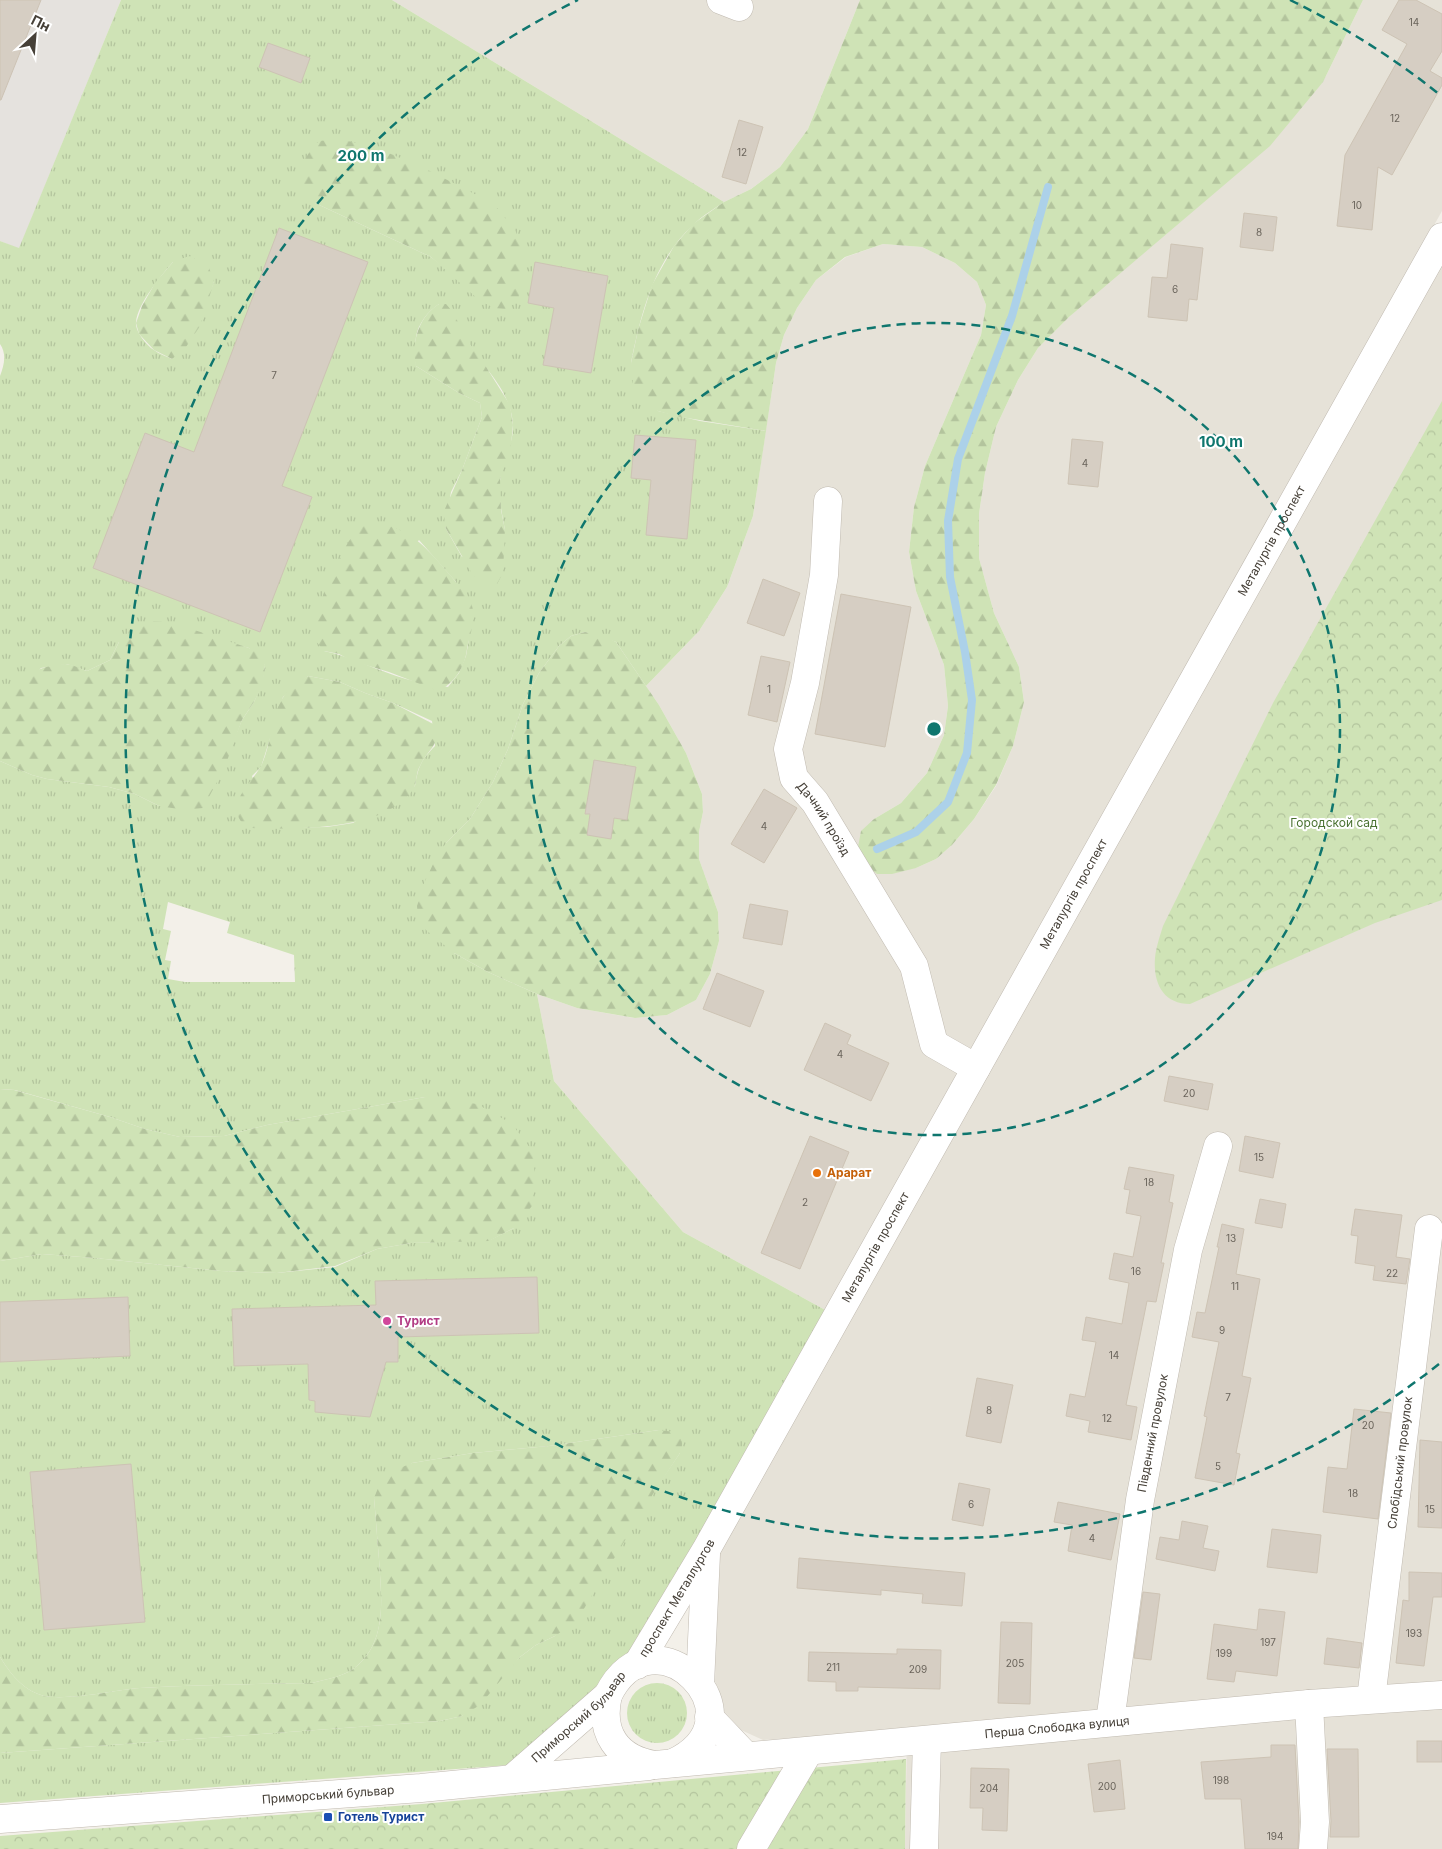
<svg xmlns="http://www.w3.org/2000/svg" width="1442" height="1849" viewBox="0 0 1442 1849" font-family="Inter,sans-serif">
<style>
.residential{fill:#e6e2d8}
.industrial{fill:#e5e2de}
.grass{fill:url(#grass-tufts);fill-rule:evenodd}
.forest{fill:url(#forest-firs)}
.park{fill:url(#park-crowns)}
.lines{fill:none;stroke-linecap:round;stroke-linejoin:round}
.stream{stroke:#acd1e9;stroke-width:8}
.building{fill:#d6cec3;stroke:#cdc3b4}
.minor-casing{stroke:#c0bab0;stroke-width:29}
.tertiary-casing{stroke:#c0bab0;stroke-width:29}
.minor{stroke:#fff;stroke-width:28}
.tertiary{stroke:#fff;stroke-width:28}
.ring{fill:none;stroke:#0f766e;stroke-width:2.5;stroke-dasharray:9 6}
.food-dot{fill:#e8710a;stroke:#fff;stroke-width:2}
.hotel-dot{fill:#d1479c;stroke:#fff;stroke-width:2}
.transit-dot{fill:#1a4fb4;stroke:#fff;stroke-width:2}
.labels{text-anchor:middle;stroke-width:4;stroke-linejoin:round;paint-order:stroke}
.number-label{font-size:10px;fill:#6a645b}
.street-label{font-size:12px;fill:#464038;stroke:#fff}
.park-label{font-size:12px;fill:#4a7231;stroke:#fff}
.food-label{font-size:12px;font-weight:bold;fill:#c56008;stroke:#fff;text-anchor:start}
.hotel-label{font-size:12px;font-weight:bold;fill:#b23c85;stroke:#fff;text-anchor:start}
.transit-label{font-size:12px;font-weight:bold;fill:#164399;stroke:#fff;text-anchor:start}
.centre{fill:#0f766e;stroke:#fff;stroke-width:2.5}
.ring-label{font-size:15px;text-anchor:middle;font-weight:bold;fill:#0f766e;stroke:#fff;stroke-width:4;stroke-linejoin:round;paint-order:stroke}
</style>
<defs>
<pattern id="grass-tufts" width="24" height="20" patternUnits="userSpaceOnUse" patternTransform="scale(1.25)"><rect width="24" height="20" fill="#cfe3b6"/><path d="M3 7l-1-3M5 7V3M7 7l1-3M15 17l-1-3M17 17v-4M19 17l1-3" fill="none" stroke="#b3c49d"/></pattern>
<pattern id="forest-firs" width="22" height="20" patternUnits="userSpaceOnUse" patternTransform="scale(1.25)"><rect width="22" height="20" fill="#cfe3b6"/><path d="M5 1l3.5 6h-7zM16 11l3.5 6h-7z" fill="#b3c49d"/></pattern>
<pattern id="park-crowns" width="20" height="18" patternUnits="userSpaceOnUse" patternTransform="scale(1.25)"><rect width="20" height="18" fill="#cfe3b6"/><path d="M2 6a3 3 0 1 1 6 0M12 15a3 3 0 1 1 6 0" fill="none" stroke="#b3c49d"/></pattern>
</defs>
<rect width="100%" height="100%" fill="#f3f0e9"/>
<g class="residential">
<polygon points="392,0 860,0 808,129 780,167 751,189 724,202"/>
<polygon points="1363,0 1442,0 1442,211 827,1311 683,1232 554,1081 537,994 577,1008 634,1018 667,1015 696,1000 710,974 719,941 718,912 699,859 699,832 703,812 702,794 686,753 659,705 646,686 699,631 727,587 753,516 776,363 784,335 797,308 816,280 846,257 883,244 922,247 955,263 977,282 986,305 981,335 925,466 914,507 909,552 916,591 944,665 948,706 944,735 927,773 901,803 874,819 916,868 936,859 952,845 974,819 996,786 1013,746 1024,702 1019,667 994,613 979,558 979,514 985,473 996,427 1018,380 1038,348 1069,317 1323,82"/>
<polygon points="1442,261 1442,1849 905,1849 907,1730 763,1740 741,1730 723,1710 715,1681 717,1553"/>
</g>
<polygon class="industrial" points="0,0 121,0 19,249 0,241"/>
<g class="grass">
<path d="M 121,0 L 392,0 L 724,202 C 714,209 702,216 693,225 C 654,261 641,313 631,363 L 658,411 L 700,421 L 766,431 L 753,516 L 727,587 L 699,631 L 646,686 L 616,642 L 585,632 L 571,636 L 559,646 L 539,673 L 523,704 L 508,749 L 493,782 L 470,819 L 446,843 L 454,953 L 488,972 L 537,994 L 554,1081 L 683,1232 L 827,1311 L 697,1542 L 629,1655 L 610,1669 L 597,1689 L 511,1765 L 0,1803 L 0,1753 L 440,1721 L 462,1716 L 520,1657 L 536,1645 L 555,1636 L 680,1453 L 659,1430 L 549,1446 L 473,1453 L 412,1463 L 374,1498 C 376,1518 377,1539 379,1559 C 381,1595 388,1638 358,1665 C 347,1676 327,1679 312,1683 C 255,1684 197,1685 140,1688 C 115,1690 63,1702 41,1695 C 22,1689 10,1673 0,1657 L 0,1261 L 42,1254 L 95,1258 L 221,1271 L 277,1273 L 335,1267 L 377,1249 L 411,1243 L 490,1240 L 514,1228 L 425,1097 L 267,1125 L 224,1136 L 180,1137 L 145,1129 L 110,1117 L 15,1090 L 0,1089 L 0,761 L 32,775 L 47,779 L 109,787 L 135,794 L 159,806 L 233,742 L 242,720 L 254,702 L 262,684 L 265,665 L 249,648 L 231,643 L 119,642 L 110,660 L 87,671 L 67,664 L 41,668 L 0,710 L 0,376 C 4,366 7,354 0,344 L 0,241 L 19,248 ZM 379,149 L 450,272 L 431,257 L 315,203 ZM 173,262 L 214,282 L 208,297 L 172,359 C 166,356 159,354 154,350 C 146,345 135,331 136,322 C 138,303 161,276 173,262 ZM 439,304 L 446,305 C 454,318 461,332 470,345 C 486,371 511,391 513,425 C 514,445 501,461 500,481 C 498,497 502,514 505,530 L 462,557 L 445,527 L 451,492 L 462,470 L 482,417 L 480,403 L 459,393 L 416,366 C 416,357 414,346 416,337 C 418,324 428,311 439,304 ZM 419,540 L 456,582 L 469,639 L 466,656 L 459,673 L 448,687 C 434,684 419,683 406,679 C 378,671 352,657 324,651 ZM 308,676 L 340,682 L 365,693 L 393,703 L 432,721 L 435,746 C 421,760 418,767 415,786 L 353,823 L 327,827 L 270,828 L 252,776 L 261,767 L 283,697 ZM 168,902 L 230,922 L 227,933 L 294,955 L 295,982 L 185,982 L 168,979 L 171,961 L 165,960 L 171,931 L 163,929 Z"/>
<circle cx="657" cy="1713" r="30"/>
</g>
<g class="forest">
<polygon points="860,0 1363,0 1323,82 1270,146 1069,317 1038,348 1018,380 996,427 985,473 979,514 979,558 994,613 1019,667 1024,702 1013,746 996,785 974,819 952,845 936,859 916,868 892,874 877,874 864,863 858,847 861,831 874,819 901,803 927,773 944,735 948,706 944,665 916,591 909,552 914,507 925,466 981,335 986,305 977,282 955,263 922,247 883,244 845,257 816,280 797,308 784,335 776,363 766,431 675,416 658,411 644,402 633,384 631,363 638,330 652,285 674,246 693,224 724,202 751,189 780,167 808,129"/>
<path d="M 340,139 L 379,149 L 424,168 L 494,204 L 516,232 L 524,259 L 524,282 L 517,302 L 505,309 L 494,308 L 479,300 L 431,257 L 315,203 C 311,198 305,193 303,187 C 296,168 307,154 319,141 Z"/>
<polygon points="189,256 208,265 214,282 200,326 186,347 172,359 154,350 139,334 136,323 142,306 155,283 173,262"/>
<path d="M 439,304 L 446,304 L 452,311 L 471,346 L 483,362 L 510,405 L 513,425 L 511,445 L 500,479 L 501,510 L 505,530 L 503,573 L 496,586 L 486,587 L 473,575 L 445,527 L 444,511 L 462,470 L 482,417 L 480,403 L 459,393 L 416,366 C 411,344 418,317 439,304 Z"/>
<path d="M 371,522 C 410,527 426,547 451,576 C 457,584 467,594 471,603 C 477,617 470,635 467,649 C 465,667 454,684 438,691 L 389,672 L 352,661 L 339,654 L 324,651 L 315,640 L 314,624 L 327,583 L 348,542 L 360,527 Z"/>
<path d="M 151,621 L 170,622 L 249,648 L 262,656 L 265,665 L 263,684 L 254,702 L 242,720 L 224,769 L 203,808 L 185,810 L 159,806 L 135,794 L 109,787 L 47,779 L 32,775 L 0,761 C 0,745 0,726 0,710 C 5,681 39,665 65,664 C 72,664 81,669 87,671 L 110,660 L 119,642 L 136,627 Z"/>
<polygon points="585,632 601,635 616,642 659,705 686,753 702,794 703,812 699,832 699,859 718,912 719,941 710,974 696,1000 667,1015 635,1018 577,1008 537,994 488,972 454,953 426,930 418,918 417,906 422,888 434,862 446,843 470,819 493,782 508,749 523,704 539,673 559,646 571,636"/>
<path d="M 308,676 L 340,682 L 365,693 L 393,703 L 437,726 C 439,747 428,749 420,766 C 416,772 417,781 414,788 C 387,832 294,829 249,828 C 242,823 237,819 237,809 C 237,793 254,779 261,766 C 272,744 270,716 284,696 C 290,687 298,682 308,676 Z"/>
<polygon points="0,1089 14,1090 110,1117 145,1129 180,1137 224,1136 267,1125 425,1097 477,1104 512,1124 533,1152 535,1178 532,1206 514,1228 489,1241 411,1243 377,1249 335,1266 277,1273 221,1271 95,1258 42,1254 0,1261"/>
<path d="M 659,1430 L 674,1432 L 680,1436 L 682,1442 L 680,1453 L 651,1497 L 576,1622 L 555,1636 L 536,1645 L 520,1657 L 480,1705 L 462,1716 L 440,1721 L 0,1753 L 0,1657 C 10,1673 22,1689 41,1695 C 63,1702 115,1690 140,1688 C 197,1685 255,1684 312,1683 C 327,1679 347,1676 358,1665 C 388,1638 381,1595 379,1559 C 377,1539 376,1518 374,1498 L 380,1483 L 395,1470 L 412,1463 L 473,1453 L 549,1446 Z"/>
</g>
<g class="park">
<path d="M 1442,401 L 1442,900 L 1375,923 L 1190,1004 C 1163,1004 1153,983 1155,958 C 1156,947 1160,936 1163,926 L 1273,703 Z"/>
<polygon points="906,1759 905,1849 0,1849 0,1836 422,1804"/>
</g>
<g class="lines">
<polyline class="stream" points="877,849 916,832 948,802 967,753 972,700 965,652 950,577 948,521 958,459 1012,316 1048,187"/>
</g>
<g class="building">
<polygon points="0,0 41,0 1,100 0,100"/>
<polygon points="1399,0 1416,0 1442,14 1442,51 1430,71 1442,78 1442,85 1392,175 1378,167 1372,230 1337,226 1345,155 1407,44 1382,30"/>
<polygon points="268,43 310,58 301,83 259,67"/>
<polygon points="739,120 763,127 746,184 722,177"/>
<polygon points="1244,213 1277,217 1273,251 1240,247"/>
<polygon points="279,228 368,262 282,486 312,497 260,632 93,568 145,433 194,452"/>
<polygon points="1171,244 1203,248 1197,300 1189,299 1187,321 1148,317 1152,277 1167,278"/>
<polygon points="535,262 608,276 591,373 543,365 554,308 528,303"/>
<polygon points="635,435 696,440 687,539 646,535 651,480 631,478"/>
<polygon points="1072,439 1103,442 1098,487 1068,484"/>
<polygon points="763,579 800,593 784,636 747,623"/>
<polygon points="841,594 911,607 885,747 815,734"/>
<polygon points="761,656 790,662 777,722 748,715"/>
<polygon points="594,760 636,767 627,820 614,818 611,839 587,835 590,814 585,814"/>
<polygon points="764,789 797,808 764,863 731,844"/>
<polygon points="750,904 788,911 782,945 743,938"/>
<polygon points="717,973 764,991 750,1027 703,1009"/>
<polygon points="825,1023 851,1035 847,1044 889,1063 871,1101 804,1070"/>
<polygon points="1169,1076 1213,1084 1208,1110 1164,1101"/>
<polygon points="810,1136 849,1152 800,1269 761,1253"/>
<polygon points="1245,1136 1280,1143 1273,1178 1239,1171"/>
<polygon points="1129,1167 1174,1175 1169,1202 1173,1203 1161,1263 1164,1263 1156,1302 1147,1301 1126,1405 1137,1407 1131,1440 1088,1432 1090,1421 1066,1416 1070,1394 1085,1397 1096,1342 1082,1340 1086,1317 1122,1324 1129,1283 1109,1279 1114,1253 1133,1257 1141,1216 1126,1213 1130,1190 1124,1189"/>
<polygon points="1260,1199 1286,1204 1282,1228 1255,1223"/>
<polygon points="1355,1209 1402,1215 1396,1257 1410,1259 1406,1284 1373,1280 1375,1266 1355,1263 1358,1236 1351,1235"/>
<polygon points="1222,1224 1244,1229 1236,1274 1260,1279 1242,1376 1251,1378 1236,1453 1240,1454 1234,1485 1195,1478 1207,1417 1204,1416 1219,1342 1192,1337 1197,1312 1205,1313 1219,1247 1217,1247"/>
<polygon points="537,1277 539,1333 398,1337 398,1362 386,1362 370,1417 315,1412 315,1401 309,1400 308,1364 234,1366 232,1309 376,1305 375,1281"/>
<polygon points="128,1297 130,1356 0,1362 0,1302"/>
<polygon points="977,1378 1013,1385 1001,1443 966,1436"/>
<polygon points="1354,1409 1391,1413 1378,1519 1323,1512 1328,1467 1347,1469"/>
<polygon points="1420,1440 1442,1442 1442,1528 1418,1527"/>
<polygon points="131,1464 145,1622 44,1630 30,1472"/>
<polygon points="959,1483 990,1489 983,1526 952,1520"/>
<polygon points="1058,1502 1120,1514 1111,1560 1068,1551 1072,1525 1054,1522"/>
<polygon points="1182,1521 1208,1526 1203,1548 1219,1551 1215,1571 1156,1559 1160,1537 1179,1540"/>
<polygon points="1272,1529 1321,1535 1317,1573 1267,1567"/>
<polygon points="799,1558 965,1573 962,1606 922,1603 923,1594 881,1590 881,1595 797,1588"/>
<polygon points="1409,1572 1442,1573 1442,1597 1433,1597 1424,1666 1396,1663 1403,1600 1409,1601"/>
<polygon points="1143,1592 1160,1594 1151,1660 1134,1658"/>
<polygon points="1259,1609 1285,1612 1277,1676 1236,1671 1234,1682 1207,1679 1214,1624 1257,1630"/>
<polygon points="1001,1622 1032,1623 1030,1704 998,1703"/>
<polygon points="1327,1638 1362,1643 1359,1668 1324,1664"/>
<polygon points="897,1649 941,1650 940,1689 858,1687 858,1691 836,1691 836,1682 808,1681 809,1652 897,1654"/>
<rect x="1417" y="1741" width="25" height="21"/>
<polygon points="1271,1745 1295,1745 1299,1822 1298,1849 1245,1849 1241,1799 1205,1799 1201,1762 1271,1757"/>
<polygon points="1327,1749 1358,1749 1359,1837 1330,1837 1331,1821"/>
<polygon points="1120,1760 1125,1809 1094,1812 1088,1764"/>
<polygon points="971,1768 1009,1769 1007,1831 982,1830 983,1808 970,1808"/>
</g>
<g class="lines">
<defs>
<g id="minor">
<polyline points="721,0 739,7"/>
<path id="s1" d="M 828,501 L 824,575 L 805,683 L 788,749 L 794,778 L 815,802 L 914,966 L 934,1044 L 976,1068"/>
<path id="s2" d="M 1371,1699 L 1429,1229"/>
<polyline points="1309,1704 1315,1822 1313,1849"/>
<path id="s3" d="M 1110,1722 L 1140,1500 L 1188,1250 L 1218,1146"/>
<polyline points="751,1849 809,1751"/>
<polyline points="924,1849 927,1740"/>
</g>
<g id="tertiary">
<path id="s4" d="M 637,1665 L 706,1550 L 1442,237"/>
<polyline points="700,1684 706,1554"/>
<path id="s5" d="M 608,1695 C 599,1733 617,1759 655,1765 L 1309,1704 L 1442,1695"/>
<polyline points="709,1717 746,1756"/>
<path id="s6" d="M 513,1778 L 608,1695 C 653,1603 769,1718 673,1763"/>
<path id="s7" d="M 0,1819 L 421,1788 L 649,1766"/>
</g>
</defs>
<use href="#minor" class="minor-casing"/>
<use href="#tertiary" class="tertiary-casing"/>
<use href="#minor" class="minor"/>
<use href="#tertiary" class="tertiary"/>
</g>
<g class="ring">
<circle cx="934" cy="729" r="406"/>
<path d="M1439 1364A811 811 0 1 1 578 0M1290 0A811 811 0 0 1 1439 94"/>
</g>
<circle class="food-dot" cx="817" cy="1173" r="5"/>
<circle class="hotel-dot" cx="387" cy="1321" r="5"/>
<rect class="transit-dot" x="323" y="1812" width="10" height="10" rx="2.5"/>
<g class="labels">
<g class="number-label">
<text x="1414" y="26">14</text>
<text x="1395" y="122">12</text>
<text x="742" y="156">12</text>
<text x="1357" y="209">10</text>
<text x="1259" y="236">8</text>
<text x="1175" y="293">6</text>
<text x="274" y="379">7</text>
<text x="1085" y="467">4</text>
<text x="769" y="693">1</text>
<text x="764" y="830">4</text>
<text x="840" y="1058">4</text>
<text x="1189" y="1097">20</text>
<text x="1259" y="1161">15</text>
<text x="1149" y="1186">18</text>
<text x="805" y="1206">2</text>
<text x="1231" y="1242">13</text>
<text x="1136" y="1275">16</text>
<text x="1392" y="1277">22</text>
<text x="1235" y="1290">11</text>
<text x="1222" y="1334">9</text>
<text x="1114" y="1359">14</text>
<text x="1228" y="1401">7</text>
<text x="989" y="1414">8</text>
<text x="1107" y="1422">12</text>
<text x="1368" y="1429">20</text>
<text x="1218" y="1470">5</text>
<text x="1353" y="1497">18</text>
<text x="971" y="1508">6</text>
<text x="1430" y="1513">15</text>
<text x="1092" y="1542">4</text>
<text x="1414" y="1637">193</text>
<text x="1268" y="1646">197</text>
<text x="1224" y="1657">199</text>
<text x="1015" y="1667">205</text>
<text x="833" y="1671">211</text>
<text x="918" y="1673">209</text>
<text x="1221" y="1784">198</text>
<text x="1107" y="1790">200</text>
<text x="989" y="1792">204</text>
<text x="1275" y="1840">194</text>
</g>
<g class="street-label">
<text dy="4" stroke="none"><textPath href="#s4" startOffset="1291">Металургів проспект</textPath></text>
<text dy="4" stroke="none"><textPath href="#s1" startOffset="332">Дачний проїзд</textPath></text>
<text dy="4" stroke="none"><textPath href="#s4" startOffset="886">Металургів проспект</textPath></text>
<text dy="4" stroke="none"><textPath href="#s4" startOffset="481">Металургів проспект</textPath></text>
<text dy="4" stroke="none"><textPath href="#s3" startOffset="292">Південний провулок</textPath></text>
<text dy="4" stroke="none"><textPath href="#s2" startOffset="238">Слобідський провулок</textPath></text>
<text dy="4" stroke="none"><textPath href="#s4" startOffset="78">проспект Металлургов</textPath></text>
<text dy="4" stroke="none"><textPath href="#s6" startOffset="90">Приморский бульвар</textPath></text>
<text dy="4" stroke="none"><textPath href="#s5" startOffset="501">Перша Слободка вулиця</textPath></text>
<text dy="4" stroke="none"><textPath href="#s7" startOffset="329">Приморський бульвар</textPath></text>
</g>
<g class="park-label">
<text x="1334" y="827">Городской сад</text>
</g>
<g class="food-label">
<text x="827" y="1177">Арарат</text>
</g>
<g class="hotel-label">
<text x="397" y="1325">Турист</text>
</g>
<g class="transit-label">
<text x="338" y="1821">Готель Турист</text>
</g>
</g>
<circle cx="934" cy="729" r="8" class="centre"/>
<g class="ring-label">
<text x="361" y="161">200 m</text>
<text x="1221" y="447">100 m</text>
</g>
<g transform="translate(35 35) rotate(26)" stroke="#ffffff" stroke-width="4" paint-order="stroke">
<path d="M0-4L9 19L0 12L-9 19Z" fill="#464038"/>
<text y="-8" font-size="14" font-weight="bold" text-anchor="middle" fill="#464038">Пн</text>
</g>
</svg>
